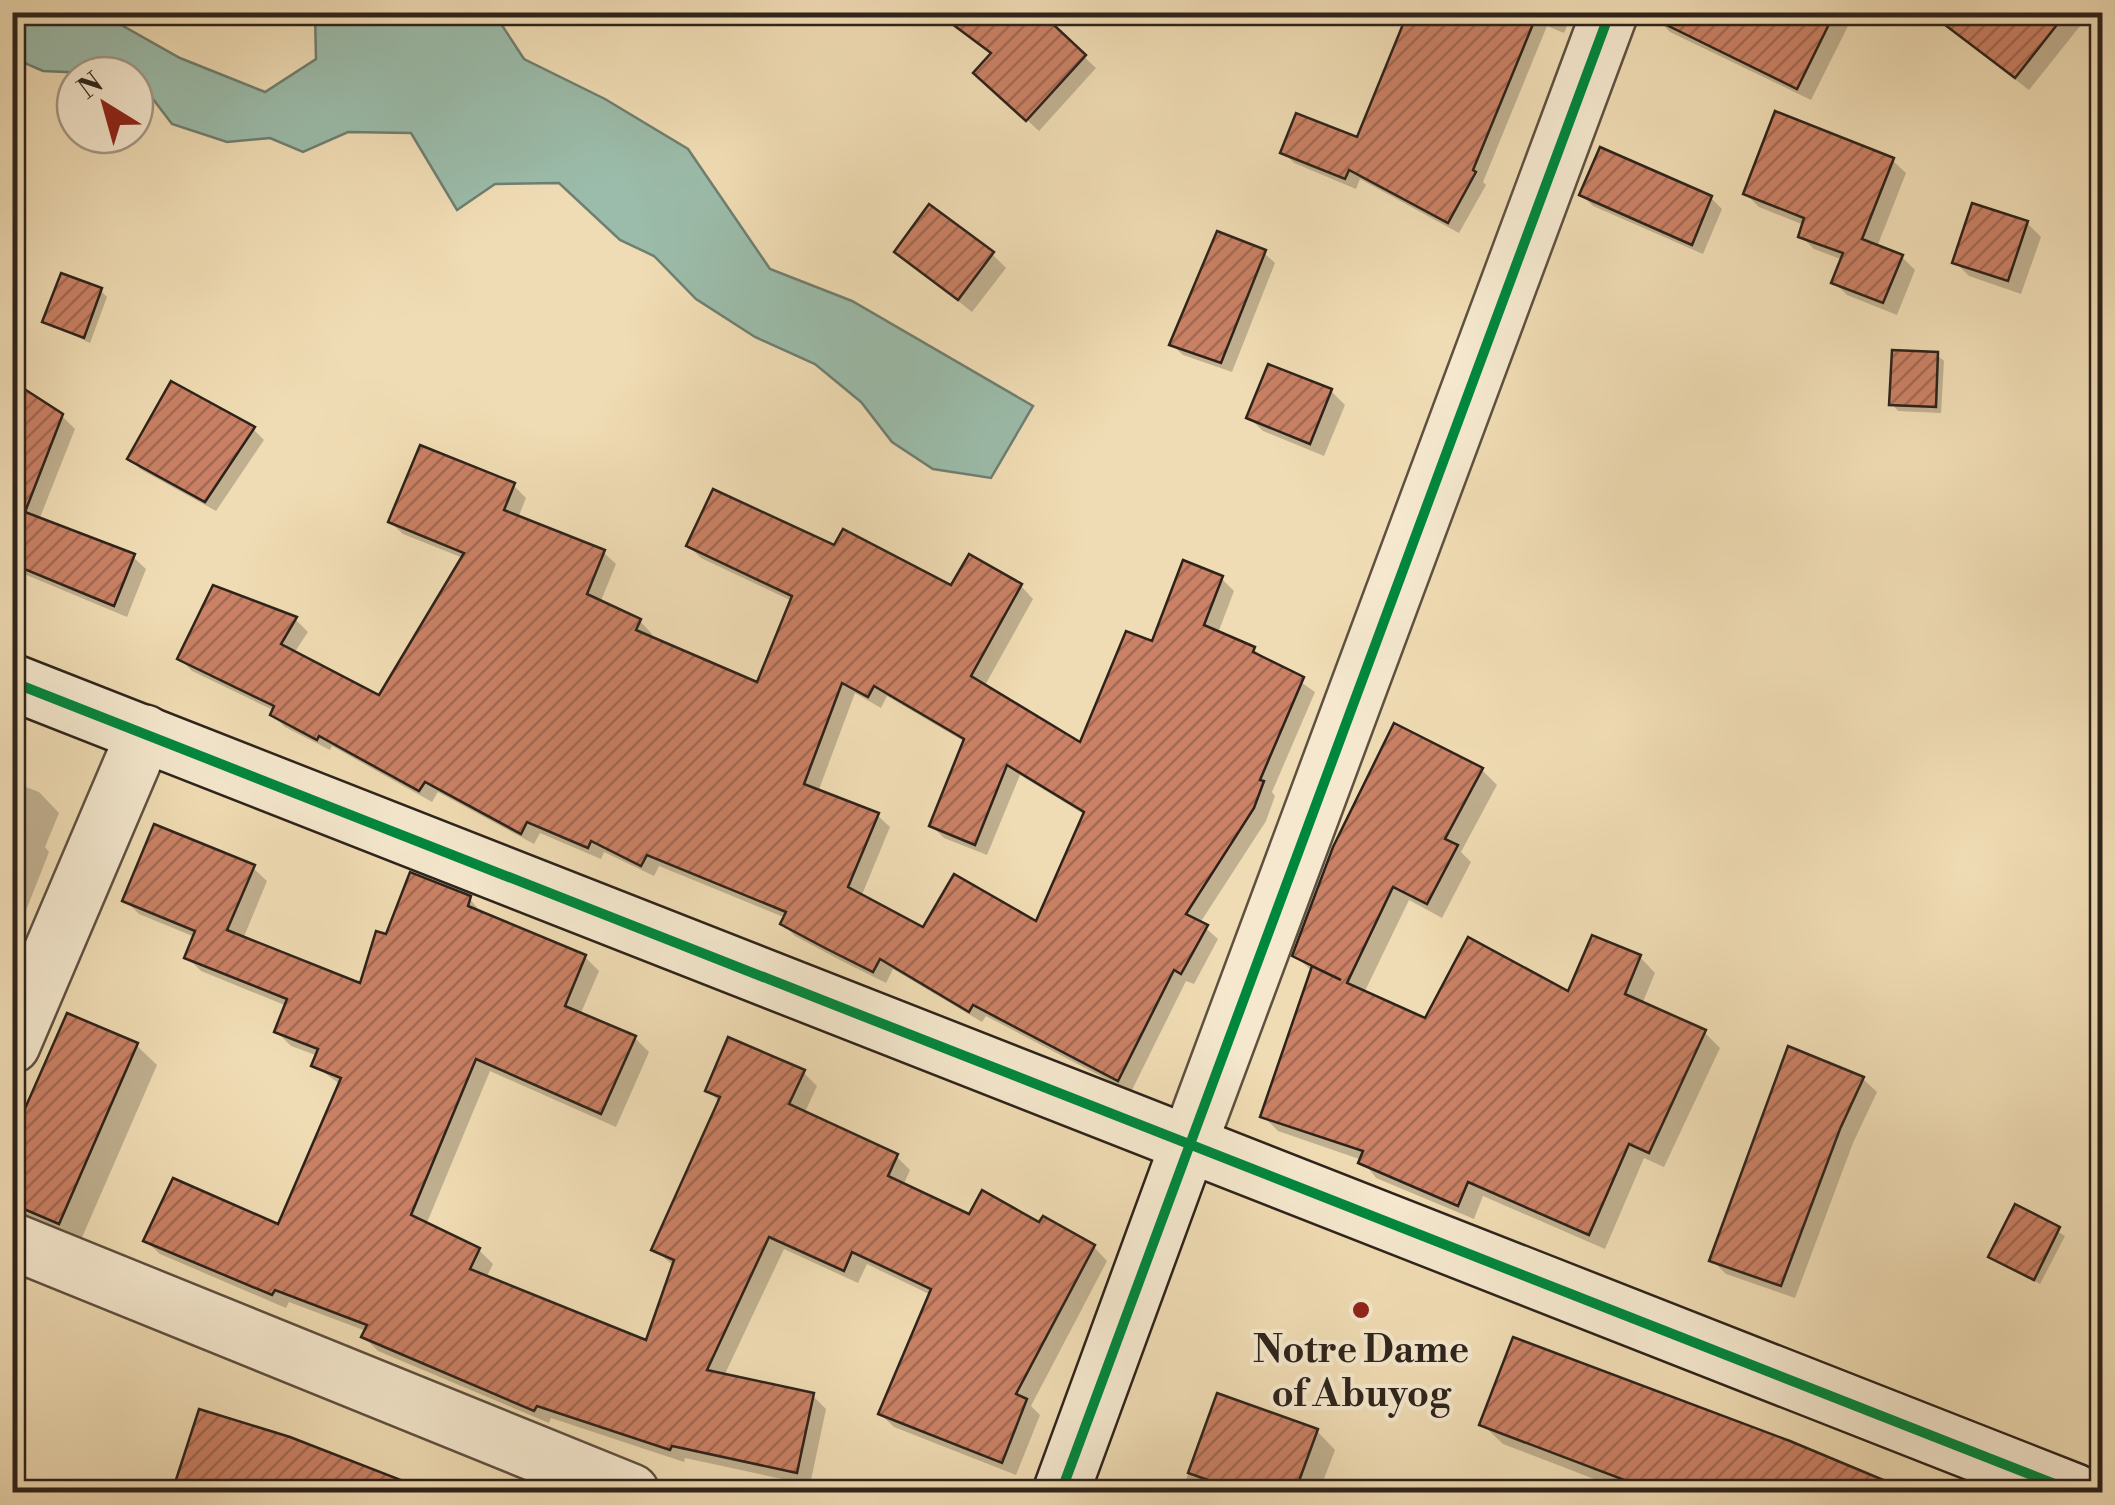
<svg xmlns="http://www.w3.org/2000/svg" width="2115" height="1505" viewBox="0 0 2115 1505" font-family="'Libre Bodoni',serif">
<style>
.water{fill:#9bbcaa;stroke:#6f7f71;stroke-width:2.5}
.shadow{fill:#0003;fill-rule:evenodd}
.building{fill:url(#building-hatch);stroke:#2d231b;stroke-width:2.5;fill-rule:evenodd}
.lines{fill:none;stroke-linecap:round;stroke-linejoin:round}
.street-casing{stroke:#5e5141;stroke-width:60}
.secondary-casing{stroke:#2d231b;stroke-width:60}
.street{stroke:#f5e8ce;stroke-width:55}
.secondary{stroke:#f5e8ce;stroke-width:55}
.cycleway-casing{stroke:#f5e8ce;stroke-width:16}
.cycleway{stroke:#00873e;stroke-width:10}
.poi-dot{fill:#8f2418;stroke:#f5e8ce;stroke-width:4}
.labels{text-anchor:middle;stroke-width:8;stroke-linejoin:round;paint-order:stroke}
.poi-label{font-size:38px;font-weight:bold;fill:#2d231b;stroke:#f5e8ce}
</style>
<defs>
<pattern id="building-hatch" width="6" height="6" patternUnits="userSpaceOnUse" patternTransform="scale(2.5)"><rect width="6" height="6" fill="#ca8165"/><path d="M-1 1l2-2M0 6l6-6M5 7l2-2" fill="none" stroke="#a46952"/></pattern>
</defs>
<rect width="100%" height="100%" fill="#f0dcb4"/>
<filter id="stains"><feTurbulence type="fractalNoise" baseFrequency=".002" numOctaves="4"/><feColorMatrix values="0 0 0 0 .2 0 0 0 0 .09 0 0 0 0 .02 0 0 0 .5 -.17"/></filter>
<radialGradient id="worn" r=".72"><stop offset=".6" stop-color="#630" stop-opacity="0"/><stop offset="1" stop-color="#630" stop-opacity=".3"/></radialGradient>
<polygon class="water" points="13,12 100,13 180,58 265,92 316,59 315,13 494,13 524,59 605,99 688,149 770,269 852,301 1033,406 991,478 933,469 892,442 861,402 815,364 755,337 696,299 654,256 620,240 559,183 495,184 457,210 411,133 348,132 303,152 270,138 227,142 172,124 153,99 135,90 135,75 43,71 13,58"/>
<g class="shadow">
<polygon points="936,12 1004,12 1062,36 1096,68 1039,131 988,84 993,55"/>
<polygon points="1477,12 1573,12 1564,33 1547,26 1483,182 1486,185 1459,233 1360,179 1356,189 1294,163 1283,152 1358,140"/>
<polygon points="1659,12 1855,12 1811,100 1670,32 1656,18"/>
<polygon points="1927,12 2102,12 2102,21 2100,27 2084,21 2029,90"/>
<polygon points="1892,160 1906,173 1877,247 1902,257 1915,270 1897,315 1847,295 1834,282 1843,260 1814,249 1801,236 1804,225 1759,207 1746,194"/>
<polygon points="1582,195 1711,198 1722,209 1703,254 1593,206"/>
<polygon points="2027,223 2041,237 2021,294 1969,276 1955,262"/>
<polygon points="897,252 992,254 1006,268 972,312"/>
<polygon points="1264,253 1275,263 1232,372 1183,355 1172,345"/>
<polygon points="101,291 107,297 90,343 45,322"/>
<polygon points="1937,355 1944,361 1941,413 1898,411 1892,404"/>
<polygon points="1331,391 1345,405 1324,456 1263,431 1249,418"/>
<polygon points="12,404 62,416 75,429 39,520 133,557 146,569 127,617 17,571 12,581"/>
<polygon points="253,429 264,440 216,511 140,469 130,458"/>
<path d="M 513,485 L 526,498 L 518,518 L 603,552 L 616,564 L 600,603 L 640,621 L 652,634 L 650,638 L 758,685 L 792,601 L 701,558 L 689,546 L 835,548 L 952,589 L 970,558 L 1021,586 L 1033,599 L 984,687 L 1081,746 L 1153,645 L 1222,579 L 1234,591 L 1218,633 L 1253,649 L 1315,692 L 1272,792 L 1275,796 L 1266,821 L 1200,923 L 1218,939 L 1194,984 L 1186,981 L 1131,1092 L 986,1016 L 982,1022 L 893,969 L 886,983 L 840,960 L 795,936 L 783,924 L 786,918 L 659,866 L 654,876 L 604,852 L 601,859 L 540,833 L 534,844 L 438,792 L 432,802 L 332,746 L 330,750 L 285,727 L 273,715 L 275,711 L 192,671 L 180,659 L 295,619 L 308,632 L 294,653 L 380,698 L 463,558 L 403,534 L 390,522 ZM 855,693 L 881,708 L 887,696 L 965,742 L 932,826 L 944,838 L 987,855 L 1020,775 L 1085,815 L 1037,925 L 924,930 L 861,897 L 890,827 L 877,815 L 818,792 Z"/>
<polygon points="1482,770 1497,785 1461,852 1471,862 1442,918 1409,900 1364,993 1426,1021 1569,995 1593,938 1640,957 1655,973 1642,1004 1705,1033 1720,1048 1664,1167 1644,1158 1605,1249 1483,1196 1474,1219 1376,1178 1362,1160 1278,1131 1263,1116 1313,972 1295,956"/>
<polygon points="12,782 39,792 59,813 45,847 49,852 14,941"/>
<polygon points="253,868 267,881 243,939 361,987 387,937 470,899 483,915 585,957 599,971 580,1015 635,1038 649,1052 616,1127 490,1071 426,1225 479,1250 493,1264 486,1278 647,1343 674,1266 654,1249 720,1103 708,1090 803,1072 817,1086 804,1114 896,1156 910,1170 903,1186 970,1218 1040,1226 1094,1247 1107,1261 1031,1406 1040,1415 1016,1475 894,1427 880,1414 931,1295 867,1264 858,1283 784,1249 724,1376 812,1395 826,1409 810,1485 685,1458 684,1462 551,1418 549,1423 378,1351 364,1337 366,1331 289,1302 286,1308 160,1254 146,1241 280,1228 341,1085 314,1065 318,1056 291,1046 277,1032 287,1006 201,971 187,957 195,937 139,914 125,900"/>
<polygon points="136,1045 157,1065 80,1242 12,1214 12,1144"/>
<polygon points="1863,1079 1877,1092 1853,1143 1795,1298 1726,1274 1712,1260"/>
<polygon points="2016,1207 2065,1236 2040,1284 1991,1256"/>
<polygon points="1219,1396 1317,1431 1335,1450 1319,1492 1181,1492"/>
<polygon points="1482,1424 1789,1443 1906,1492 1628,1492 1503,1444"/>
<polygon points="404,1484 413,1492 182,1492 176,1487"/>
</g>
<g class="building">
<polygon points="936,12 1040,12 1086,55 1026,121 973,73 991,53"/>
<polygon points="1408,12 1538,12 1473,170 1476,172 1448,223 1349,170 1345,179 1280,153 1296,113 1357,137"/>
<polygon points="1640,12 1835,12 1797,89"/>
<polygon points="1928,12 2067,12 2015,78"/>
<polygon points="1775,111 1894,158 1862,239 1903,255 1883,303 1831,283 1843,253 1798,237 1804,218 1743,194"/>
<polygon points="1600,147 1712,196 1692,245 1579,195"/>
<polygon points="1972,203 2028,221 2008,281 1952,263"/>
<polygon points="929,204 994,252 958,300 894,252"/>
<polygon points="1217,231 1266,250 1221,363 1169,345"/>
<polygon points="61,273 102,288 84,338 42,322"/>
<polygon points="1892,350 1938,352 1936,407 1889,405"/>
<polygon points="1268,364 1332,389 1310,444 1246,418"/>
<polygon points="12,381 63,414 25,512 135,554 114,606 12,564"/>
<polygon points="171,381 255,427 205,502 127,459"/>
<path d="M 420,445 L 515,483 L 504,510 L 605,550 L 587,594 L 641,619 L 636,630 L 757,682 L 792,596 L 686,546 L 713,489 L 834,545 L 843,529 L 951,585 L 969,554 L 1022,584 L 971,676 L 1080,742 L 1126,631 L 1152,641 L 1183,560 L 1223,576 L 1204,625 L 1255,647 L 1253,652 L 1304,677 L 1260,780 L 1264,781 L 1254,808 L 1186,914 L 1208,925 L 1181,974 L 1174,970 L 1118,1081 L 973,1005 L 969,1012 L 880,959 L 873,972 L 825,948 L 780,924 L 786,912 L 647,855 L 641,866 L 591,841 L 588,848 L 527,822 L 521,834 L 425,782 L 419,791 L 319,736 L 317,740 L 270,715 L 274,706 L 177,659 L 213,585 L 297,617 L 281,644 L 379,695 L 464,553 L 388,522 ZM 842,683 L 868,697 L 874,686 L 964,739 L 929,826 L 975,845 L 1007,765 L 1084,812 L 1036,921 L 954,874 L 923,927 L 848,887 L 879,813 L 804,784 Z"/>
<polygon points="1394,723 1483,768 1445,839 1458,845 1427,904 1393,887 1347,983 1425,1018 1468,937 1568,991 1592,935 1641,955 1625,994 1706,1030 1649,1153 1629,1144 1589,1235 1468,1182 1458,1206 1358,1163 1363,1151 1260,1117 1312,966 1341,980 1292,956 1333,847"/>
<polygon points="154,824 255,865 227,930 360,983 376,931 386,934 410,872 471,896 468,906 586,955 565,1006 636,1036 601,1114 476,1059 411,1215 480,1248 470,1269 646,1340 674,1260 651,1250 720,1097 705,1091 728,1037 805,1070 789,1104 898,1154 888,1176 969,1214 982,1190 1039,1222 1043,1216 1095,1245 1016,1394 1027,1399 1002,1463 878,1414 931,1289 852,1252 844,1271 769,1237 707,1370 814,1393 797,1473 672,1446 670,1450 537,1406 534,1411 361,1337 367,1325 275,1290 272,1295 143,1241 173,1178 278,1224 341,1078 311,1066 318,1049 274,1032 287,999 184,958 195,931 122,901"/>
<polygon points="67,1013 138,1043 59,1224 12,1204 12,1138"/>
<polygon points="1788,1046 1864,1077 1840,1129 1781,1286 1709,1261"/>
<polygon points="2015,1204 2060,1227 2034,1280 1988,1257"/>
<polygon points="1513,1337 1790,1441 1912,1492 1656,1492 1479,1425"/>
<polygon points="1217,1393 1318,1429 1295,1492 1242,1492 1188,1473"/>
<polygon points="199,1409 290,1437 424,1489 424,1492 172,1492"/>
</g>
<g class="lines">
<defs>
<g id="street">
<polyline points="12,1045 145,733"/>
<polyline points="1189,1143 1610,12"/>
<polyline points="12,1241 631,1492"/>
</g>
<g id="secondary">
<polyline points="12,682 2075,1492"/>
<polyline points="1061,1492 1189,1143"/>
</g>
</defs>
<use href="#street" class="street-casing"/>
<use href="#secondary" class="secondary-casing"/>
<use href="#street" class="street"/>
<use href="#secondary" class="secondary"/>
<defs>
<g id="cycleway">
<polyline points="12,682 2075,1492"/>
<polyline points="1061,1492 1610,12"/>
</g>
</defs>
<use href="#cycleway" class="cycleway-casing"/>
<use href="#cycleway" class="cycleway"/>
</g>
<circle class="poi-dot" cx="1361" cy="1310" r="10"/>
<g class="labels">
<g class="poi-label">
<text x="1361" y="1362">Notre Dame<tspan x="1361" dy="44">of Abuyog</tspan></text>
</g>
</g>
<rect width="2115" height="1505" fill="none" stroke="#f0dcb4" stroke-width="50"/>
<rect x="15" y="15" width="2085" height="1475" fill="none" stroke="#2d231b" stroke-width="5"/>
<rect x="25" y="25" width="2065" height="1455" fill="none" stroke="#2d231b" stroke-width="2.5"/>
<g transform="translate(105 105) rotate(323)"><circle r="48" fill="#f5e8ce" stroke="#a59986" stroke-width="2.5"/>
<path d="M0-8L18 38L0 25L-18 38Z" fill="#8f2418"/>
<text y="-15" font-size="28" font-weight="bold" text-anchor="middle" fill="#2d231b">N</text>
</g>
<rect width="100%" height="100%" filter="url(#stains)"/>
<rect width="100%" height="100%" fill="url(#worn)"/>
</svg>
